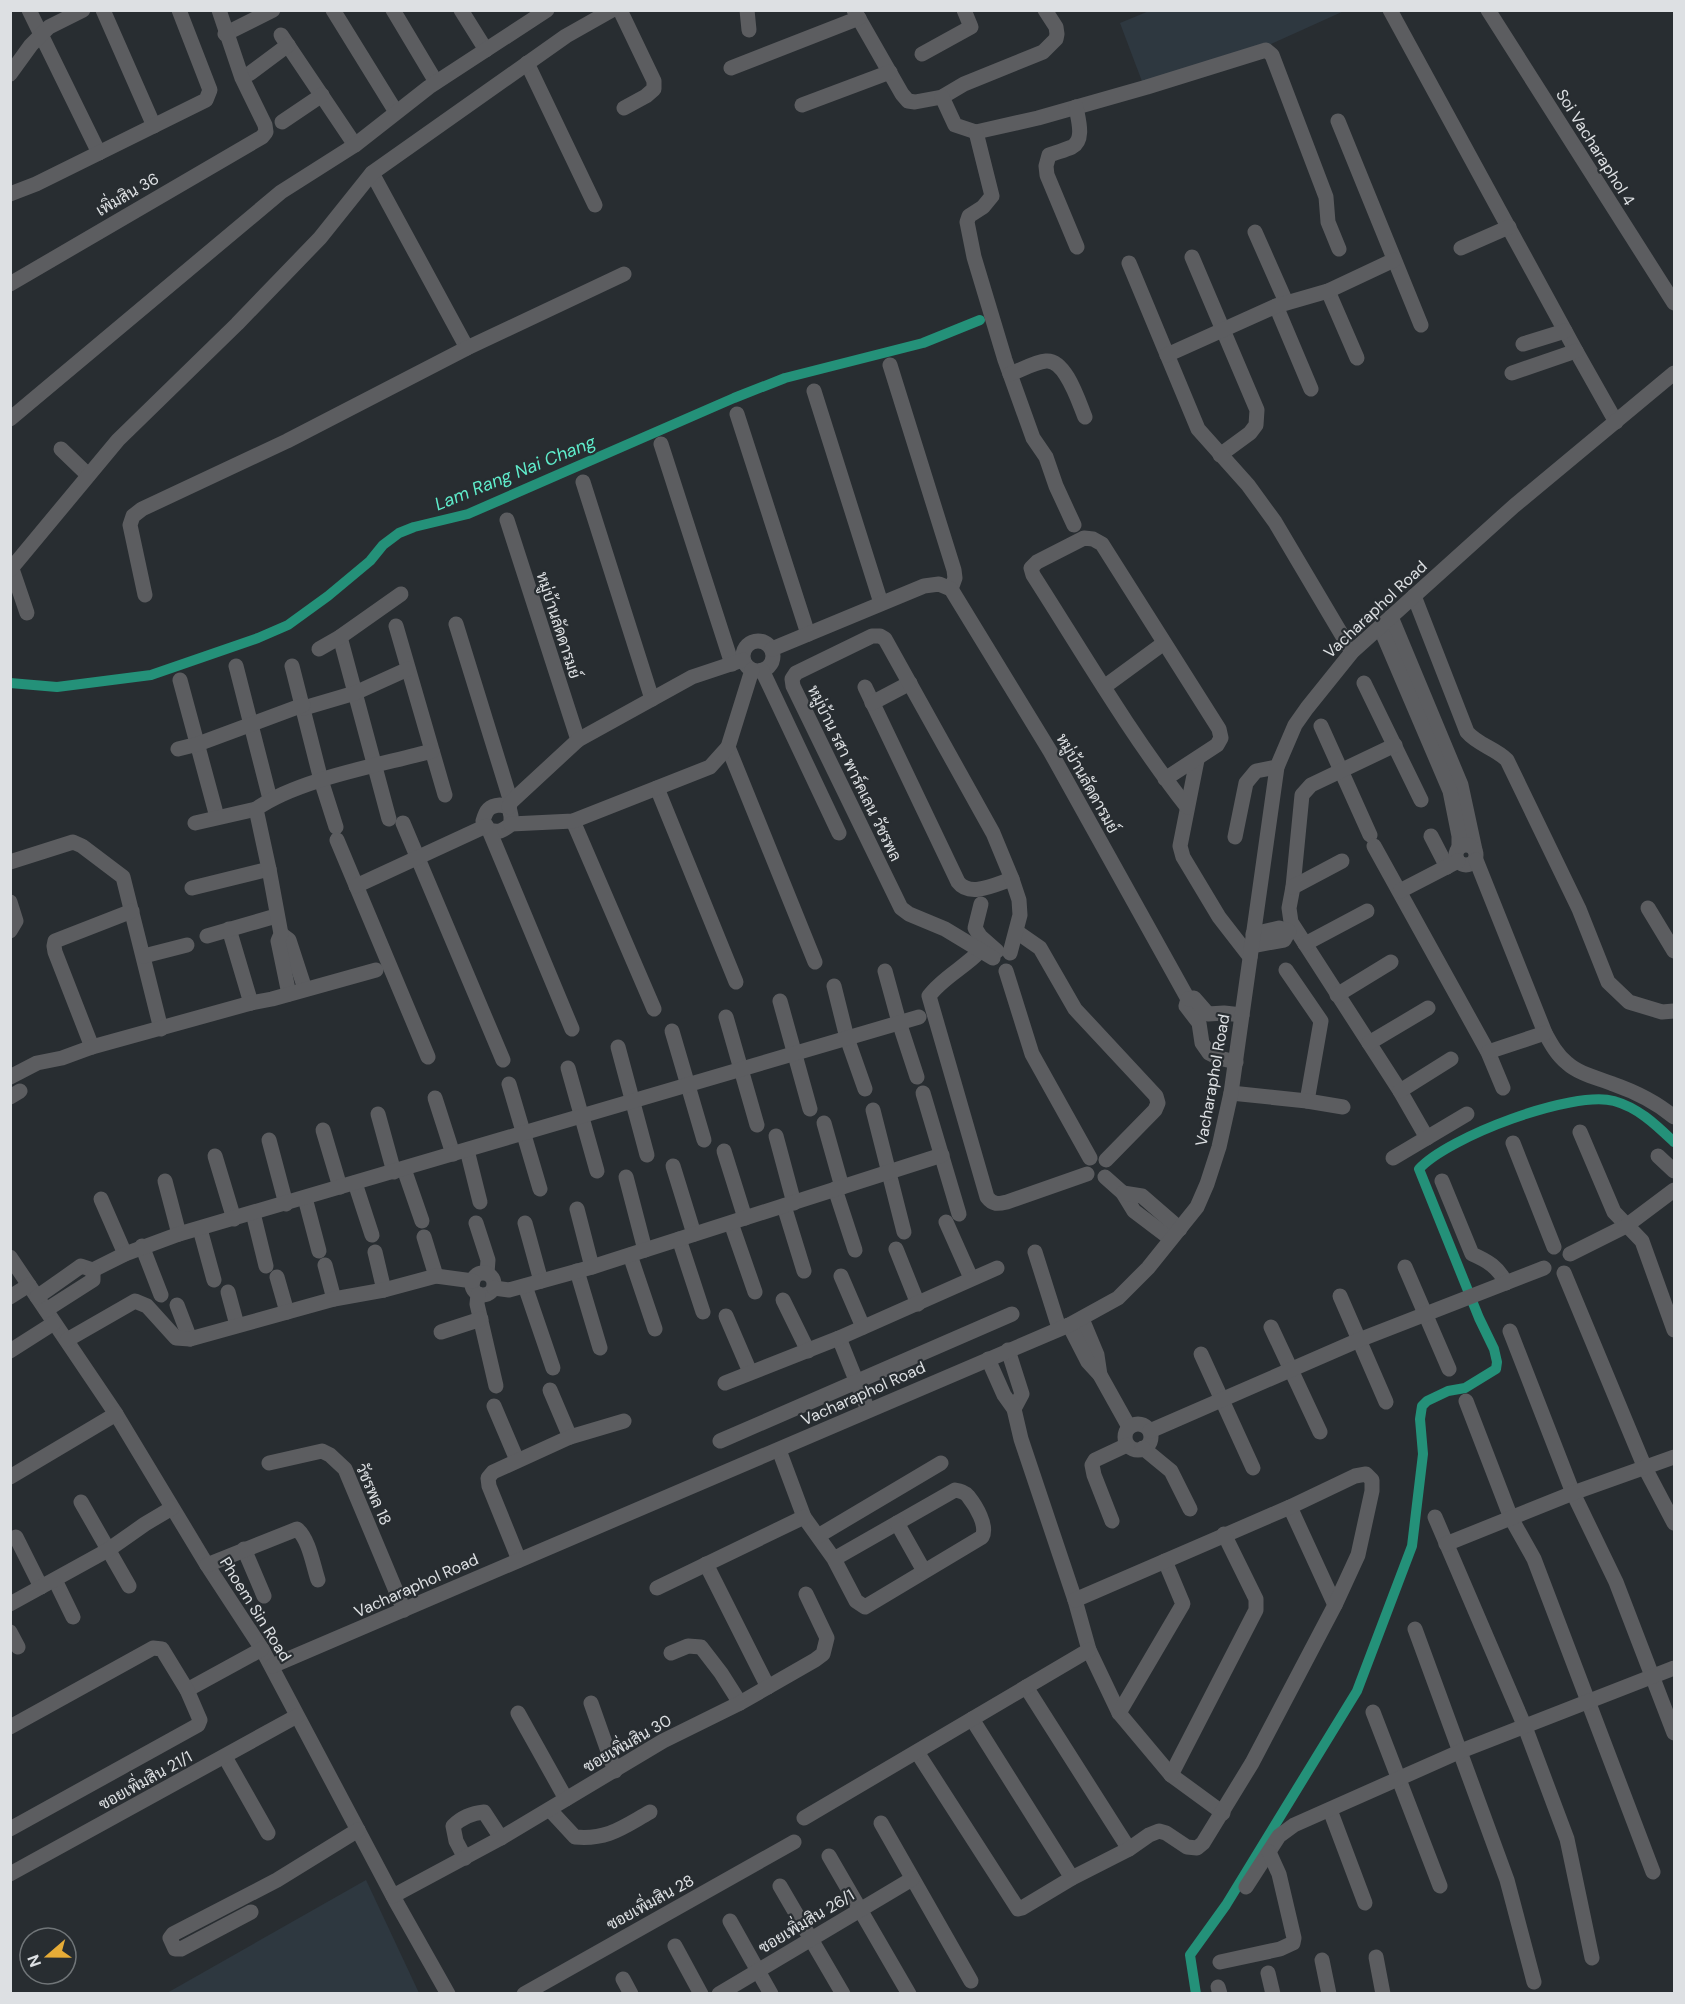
<svg xmlns="http://www.w3.org/2000/svg" width="1685" height="2004" viewBox="0 0 1685 2004" font-family="'DM Sans',Sarabun,sans-serif">
<style>
.built{fill:#2e3840}
.lines{fill:none;stroke-linecap:round;stroke-linejoin:round}
.canal{stroke:#249179;stroke-width:10}
.minor{stroke:#5c5d60;stroke-width:15}
.labels{text-anchor:middle;stroke-width:4.5;stroke-linejoin:round;paint-order:stroke}
.street-label{font-size:16px;fill:#dde0e3;stroke:#282d31}
.water-label{font-size:18px;font-style:italic;fill:#5feccb;stroke:#282d31}
</style>
<rect width="100%" height="100%" fill="#282d31"/>
<g class="built">
<polygon points="1149,11 1344,11 1271,44 1143,84 1120,23"/>
<polygon points="366,1880 419,1993 167,1993"/>
</g>
<g class="lines">
<g class="canal">
<polyline points="10,683 57,687 151,675 258,638 288,625 328,596 370,561 383,545 399,533 414,527 468,514 734,398 785,378 923,343 980,320"/>
<path d="M 1196,1994 L 1190,1955 L 1226,1905 L 1357,1691 L 1412,1546 L 1423,1454 L 1420,1419 L 1422,1406 L 1427,1401 L 1448,1391 L 1465,1388 L 1496,1369 L 1497,1362 L 1494,1349 L 1479,1318 L 1419,1169 C 1448,1137 1572,1090 1614,1101 C 1639,1108 1656,1125 1674,1142"/>
</g>
<g class="minor">
<polyline points="29,10 99,153"/>
<polyline points="103,10 154,126"/>
<polyline points="333,10 396,112"/>
<polyline points="393,10 436,82"/>
<polyline points="461,10 486,50"/>
<polyline points="620,10 654,81 654,89 646,96 624,108"/>
<polyline points="747,10 749,30"/>
<polyline points="854,10 902,94 908,101 915,102 942,97 964,84 1043,52 1056,39 1057,34 1056,27 1045,10"/>
<polyline points="1390,10 1576,351 1616,422"/>
<polyline points="1488,10 1674,303"/>
<polyline points="225,34 273,10"/>
<polyline points="281,35 355,145"/>
<polyline points="922,54 971,27 964,10"/>
<polyline points="527,63 595,205"/>
<polyline points="731,68 859,18"/>
<polyline points="10,74 31,45 49,27 83,10"/>
<polyline points="249,74 288,45"/>
<polyline points="942,97 955,125 976,132 1038,118 1147,87 1266,50 1272,55 1326,197 1328,222 1339,249"/>
<polyline points="802,105 890,72"/>
<path d="M 1076,107 C 1078,119 1085,140 1072,147 C 1065,150 1057,152 1049,155 L 1046,166 L 1047,175 L 1077,247"/>
<polyline points="1338,121 1421,325"/>
<polyline points="282,122 322,95"/>
<polyline points="976,132 992,196 983,207 969,216 967,222 974,257 1005,360 1033,438 1046,457 1056,486 1074,525"/>
<polyline points="372,173 467,348"/>
<polyline points="10,194 36,184 206,100 210,90 179,10"/>
<polyline points="1255,232 1286,302"/>
<polyline points="1461,248 1509,227"/>
<polyline points="1192,257 1257,410 1256,425 1250,433 1220,455"/>
<polyline points="1129,263 1198,429 1248,485 1275,522 1352,652"/>
<polyline points="10,284 262,137 266,132 265,125 242,78 219,10"/>
<polyline points="1328,291 1357,358"/>
<polyline points="1276,306 1311,389"/>
<polyline points="1523,344 1565,331"/>
<polyline points="1167,355 1276,306 1328,291 1394,260"/>
<polyline points="890,365 954,570 955,578 951,589"/>
<polyline points="1512,373 1576,351"/>
<path d="M 1010,374 C 1021,370 1035,362 1046,361 C 1066,359 1079,403 1085,417"/>
<polyline points="814,391 881,603"/>
<polyline points="737,414 808,634"/>
<polyline points="10,419 281,192 355,145 429,87 547,10"/>
<polyline points="661,444 732,664"/>
<polyline points="61,449 88,475"/>
<polyline points="583,482 652,699"/>
<polyline points="507,520 578,740"/>
<polyline points="12,569 27,613"/>
<polyline points="10,570 118,440 237,324 320,238 372,173 566,36 612,10"/>
<polyline points="145,595 130,525 133,516 142,509 287,441 467,348 624,274"/>
<path d="M 1414,596 L 1467,732 C 1478,745 1495,748 1507,760 L 1579,909 L 1608,982 L 1629,1002 L 1662,1012 L 1674,1011"/>
<polyline points="1391,617 1461,785 1475,850"/>
<polyline points="456,624 511,802"/>
<polyline points="396,626 445,795"/>
<polyline points="1380,627 1450,791 1459,836 1459,847"/>
<polyline points="340,637 389,819"/>
<circle cx="758" cy="656" r="15"/>
<polyline points="319,649 340,637 401,594"/>
<polyline points="772,649 924,586 939,584 951,589 1050,751 1188,999 1186,1006 1199,1023 1202,1043 1209,1053 1219,1058 1236,1062"/>
<polyline points="236,666 270,799"/>
<polyline points="292,666 321,780 336,827"/>
<polyline points="762,670 839,833"/>
<polyline points="180,680 217,817"/>
<polyline points="1364,683 1421,800"/>
<path d="M 865,687 L 958,882 C 970,898 996,884 1012,879"/>
<polyline points="1104,687 1164,643"/>
<polyline points="872,703 910,683"/>
<polyline points="304,708 355,693 408,669"/>
<polyline points="1321,726 1370,835"/>
<polyline points="1395,745 1311,785 1302,795 1293,887 1289,908 1291,922 1400,1091 1427,1138"/>
<polyline points="728,747 815,962"/>
<polyline points="178,749 198,744 303,705"/>
<polyline points="1197,760 1180,846 1183,857 1219,917 1250,957"/>
<path d="M 1165,779 L 1217,745 L 1221,738 L 1219,729 L 1102,544 L 1093,539 L 1084,538 L 1037,562 L 1031,568 L 1033,575 C 1083,653 1130,734 1187,807"/>
<polyline points="657,788 736,982"/>
<path d="M 500,805 L 509,807 L 511,816 L 511,824 C 503,831 499,833 489,830 L 483,821 C 486,810 489,806 500,805 Z"/>
<polyline points="509,807 511,802 578,740 692,677 743,660"/>
<polyline points="573,821 654,1009"/>
<polyline points="195,823 256,809"/>
<polyline points="403,823 503,1060"/>
<polyline points="511,824 573,821 710,767 728,747 752,670"/>
<polyline points="489,830 572,1029"/>
<polyline points="1431,836 1447,867"/>
<polyline points="1235,837 1246,783 1256,771 1277,767"/>
<polyline points="337,840 428,1057"/>
<circle cx="1466" cy="855" r="10"/>
<polyline points="1374,846 1488,1052 1503,1088"/>
<path d="M 1476,860 L 1545,1033 C 1551,1044 1557,1055 1567,1063 C 1579,1074 1598,1078 1613,1084 C 1636,1092 1656,1102 1674,1117"/>
<polyline points="10,862 73,842 82,846 123,877 161,1029"/>
<polyline points="356,886 486,826"/>
<polyline points="1293,887 1342,861"/>
<polyline points="192,888 269,869"/>
<polyline points="1400,891 1458,861"/>
<polyline points="10,902 16,921 10,931"/>
<polyline points="981,904 975,928 980,936 997,951"/>
<polyline points="1648,908 1674,951"/>
<polyline points="229,929 251,1003"/>
<polyline points="1017,932 1040,948 1075,1009 1156,1096 1158,1103 1155,1110 1106,1160"/>
<polyline points="281,934 289,940 305,989"/>
<polyline points="207,936 276,916"/>
<polyline points="1305,944 1367,911"/>
<polyline points="1251,946 1284,940 1289,931 1279,928 1253,934"/>
<path d="M 980,951 C 965,967 942,978 929,996 L 987,1197 C 993,1205 998,1204 1007,1202 L 1087,1174"/>
<polyline points="144,956 187,945"/>
<polyline points="993,958 945,929 909,914 901,908 793,686 792,679 796,673 872,636 880,636 885,639 993,833 1012,879 1019,900 1020,915 1010,953"/>
<polyline points="1286,970 1321,1021 1307,1101"/>
<polyline points="885,971 899,1022 917,1077"/>
<polyline points="1006,971 1032,1054 1090,1158"/>
<polyline points="834,986 847,1038 865,1089"/>
<path d="M 289,994 L 278,941 L 281,934 L 269,869 L 256,809 C 298,779 381,765 432,751"/>
<polyline points="1337,995 1391,962"/>
<polyline points="1188,999 1194,998 1208,1014 1224,1013 1242,1015"/>
<polyline points="780,1001 810,1109"/>
<polyline points="726,1017 757,1125"/>
<polyline points="672,1031 704,1140"/>
<polyline points="1369,1043 1428,1008"/>
<polyline points="92,1047 55,952 54,946 55,941 132,911"/>
<polyline points="618,1047 647,1155"/>
<polyline points="1488,1052 1545,1033"/>
<polyline points="568,1068 597,1171"/>
<polyline points="10,1077 37,1063 62,1058 92,1047 251,1003 272,999 376,970"/>
<polyline points="509,1084 540,1189"/>
<polyline points="1400,1091 1451,1059"/>
<polyline points="923,1093 959,1214"/>
<polyline points="1231,1093 1307,1101 1343,1107"/>
<polyline points="10,1097 20,1091"/>
<polyline points="435,1098 453,1154"/>
<polyline points="873,1110 904,1232"/>
<polyline points="378,1114 394,1172"/>
<polyline points="824,1123 842,1187"/>
<polyline points="323,1130 340,1187"/>
<polyline points="1580,1132 1614,1212 1642,1241 1674,1330"/>
<polyline points="776,1136 794,1203"/>
<polyline points="269,1140 286,1204"/>
<polyline points="1513,1143 1554,1247"/>
<polyline points="467,1150 480,1202"/>
<polyline points="724,1151 745,1218"/>
<polyline points="215,1156 234,1219"/>
<polyline points="1658,1156 1674,1171"/>
<polyline points="1393,1158 1467,1114"/>
<polyline points="673,1166 694,1234"/>
<polyline points="404,1169 422,1221"/>
<polyline points="626,1177 645,1250"/>
<polyline points="1105,1177 1123,1193 1134,1211 1171,1239"/>
<polyline points="165,1181 179,1234"/>
<path d="M 1442,1181 L 1472,1254 C 1488,1261 1498,1267 1506,1283"/>
<polyline points="355,1183 372,1235"/>
<polyline points="835,1189 855,1250"/>
<polyline points="1123,1193 1142,1196 1180,1229"/>
<polyline points="305,1198 319,1251"/>
<polyline points="101,1199 125,1254"/>
<polyline points="784,1206 804,1271"/>
<polyline points="577,1209 592,1267"/>
<polyline points="253,1213 266,1266"/>
<polyline points="946,1222 971,1278"/>
<polyline points="476,1223 488,1260 487,1273"/>
<polyline points="525,1223 541,1281"/>
<polyline points="731,1223 755,1292"/>
<polyline points="200,1229 214,1280"/>
<polyline points="424,1237 436,1276"/>
<polyline points="679,1239 703,1312"/>
<polyline points="142,1246 161,1295"/>
<polyline points="896,1249 918,1304"/>
<polyline points="375,1252 384,1290"/>
<polyline points="1035,1252 1059,1328"/>
<polyline points="1570,1254 1626,1226 1674,1190"/>
<polyline points="630,1255 655,1329"/>
<polyline points="10,1257 116,1414 207,1565 262,1649 395,1900 448,1994"/>
<polyline points="325,1265 334,1299"/>
<polyline points="1405,1267 1449,1369"/>
<polyline points="577,1271 600,1348"/>
<circle cx="483" cy="1284" r="11"/>
<polyline points="1564,1273 1645,1468 1674,1523"/>
<polyline points="841,1276 863,1327"/>
<polyline points="277,1277 287,1312"/>
<polyline points="525,1286 553,1368"/>
<polyline points="494,1288 509,1290 592,1267 942,1155"/>
<polyline points="228,1292 237,1325"/>
<polyline points="478,1294 477,1304 496,1386"/>
<polyline points="1340,1296 1386,1402"/>
<polyline points="10,1297 29,1285"/>
<polyline points="37,1297 81,1266 93,1270 125,1254 179,1234 919,1017"/>
<polyline points="783,1300 808,1351"/>
<polyline points="177,1305 190,1339"/>
<polyline points="46,1310 93,1280 93,1270"/>
<polyline points="726,1316 750,1372"/>
<polyline points="1082,1319 1097,1355 1100,1375"/>
<polyline points="1069,1325 1088,1362 1100,1375 1129,1427"/>
<polyline points="1271,1327 1320,1432"/>
<polyline points="1510,1331 1573,1493 1616,1582 1674,1733"/>
<polyline points="441,1332 481,1319"/>
<polyline points="839,1338 868,1410"/>
<polyline points="67,1340 135,1301 147,1306 176,1338 190,1339 334,1299 384,1290 436,1276 473,1281"/>
<polyline points="1008,1350 1022,1394 1014,1409"/>
<polyline points="10,1351 54,1323"/>
<polyline points="1201,1354 1253,1468"/>
<polyline points="988,1359 1004,1395 1014,1409 1021,1439 1075,1600 1089,1650 1119,1713 1171,1775 1223,1813"/>
<polyline points="725,1383 839,1338 997,1268"/>
<polyline points="550,1390 570,1437"/>
<polyline points="1466,1401 1511,1518 1534,1559 1653,1872"/>
<polyline points="494,1406 517,1460"/>
<circle cx="1138" cy="1437" r="13"/>
<polyline points="1150,1431 1359,1340 1544,1268"/>
<polyline points="720,1441 1012,1314"/>
<polyline points="1143,1448 1171,1471 1190,1509"/>
<path d="M 779,1450 L 804,1517 L 834,1559 L 856,1601 L 865,1607 L 982,1537 C 988,1526 976,1506 968,1496 C 965,1492 960,1491 955,1490 L 834,1559"/>
<polyline points="269,1463 322,1451 330,1455 345,1469 404,1610"/>
<polyline points="10,1477 116,1414"/>
<polyline points="81,1502 129,1586"/>
<polyline points="1290,1507 1335,1605"/>
<polyline points="1435,1517 1525,1727 1567,1839 1592,1958"/>
<polyline points="1112,1521 1094,1475 1092,1465 1095,1460 1127,1445"/>
<polyline points="897,1523 924,1571"/>
<polyline points="818,1536 941,1463"/>
<polyline points="16,1537 41,1587"/>
<polyline points="1446,1544 1573,1493 1674,1457"/>
<polyline points="244,1549 264,1596"/>
<polyline points="519,1560 489,1486 488,1478 493,1472 570,1437 624,1421"/>
<polyline points="706,1564 768,1687"/>
<path d="M 207,1565 L 297,1529 C 309,1539 313,1565 318,1580"/>
<polyline points="55,1580 73,1617"/>
<polyline points="657,1588 804,1517"/>
<polyline points="10,1604 108,1550 145,1524 172,1508"/>
<polyline points="1415,1629 1507,1880 1534,1982"/>
<polyline points="10,1632 18,1647"/>
<polyline points="671,1653 688,1646 701,1647 721,1673 740,1703"/>
<polyline points="272,1666 1069,1325 1118,1298 1148,1268 1197,1207 1207,1184 1219,1147 1231,1093 1277,767 1295,725 1307,708 1352,652 1514,506 1674,373"/>
<polyline points="1026,1687 1129,1849"/>
<polyline points="187,1690 262,1649"/>
<polyline points="591,1703 615,1771"/>
<polyline points="1373,1712 1440,1886"/>
<polyline points="518,1713 566,1799"/>
<polyline points="1119,1713 1183,1604 1165,1561"/>
<polyline points="972,1719 1072,1878"/>
<polyline points="10,1727 153,1648 162,1649 187,1690 200,1720 198,1725 10,1829"/>
<polyline points="917,1752 1018,1909 1022,1908 1072,1878 1129,1849 1149,1835 1159,1831 1166,1833 1187,1847 1197,1848 1203,1843 1252,1763 1335,1605 1358,1555 1372,1491 1372,1480 1366,1474 1355,1476 1290,1507 1075,1600"/>
<polyline points="225,1757 268,1833"/>
<polyline points="1171,1775 1256,1610 1256,1599 1224,1534"/>
<path d="M 550,1810 L 575,1837 C 608,1840 623,1827 650,1812"/>
<polyline points="1330,1810 1365,1903"/>
<polyline points="804,1818 1089,1650"/>
<polyline points="881,1823 971,1981"/>
<polyline points="829,1856 909,1994"/>
<path d="M 465,1858 L 456,1841 L 453,1826 C 461,1818 473,1813 484,1812 L 501,1838"/>
<polyline points="10,1874 297,1716"/>
<polyline points="780,1886 843,1994"/>
<polyline points="1246,1887 1279,1836 1294,1825 1461,1751 1674,1668"/>
<polyline points="393,1896 501,1838 663,1741 740,1703 815,1660 823,1654 827,1638 806,1594"/>
<polyline points="251,1912 181,1949 175,1949 170,1938 173,1934 277,1880 358,1830"/>
<polyline points="730,1921 771,1994"/>
<polyline points="675,1946 701,1994"/>
<polyline points="1376,1957 1383,1994"/>
<polyline points="1322,1960 1329,1994"/>
<polyline points="1220,1962 1280,1949 1293,1943 1294,1938 1279,1874 1269,1852"/>
<polyline points="1268,1973 1273,1994"/>
<polyline points="623,1979 631,1994"/>
<polyline points="1218,1987 1220,1994"/>
<polyline points="524,1994 794,1842"/>
<polyline points="719,1994 912,1879"/>
</g>
</g>
<g class="labels">
<g class="street-label">
<text transform="translate(1596 147) rotate(58)" y="6">Soi Vacharaphol 4</text>
<text transform="translate(127 194) rotate(-30)" y="6">เพิ่มสิน 36</text>
<text transform="translate(1375 609) rotate(-43)" y="6">Vacharaphol Road</text>
<text transform="translate(559 625) rotate(72)" y="6">หมู่บ้านลัดดารมย์</text>
<text transform="translate(855 773) rotate(64)" y="6">หมู่บ้าน รสา พาร์คเลน วัชรพล</text>
<text transform="translate(1088 783) rotate(61)" y="6">หมู่บ้านลัดดารมย์</text>
<text transform="translate(1212 1080) rotate(-80)" y="6">Vacharaphol Road</text>
<text transform="translate(863 1393) rotate(-24)" y="6">Vacharaphol Road</text>
<text transform="translate(374 1494) rotate(66)" y="6">วัชรพล 18</text>
<text transform="translate(416 1585) rotate(-24)" y="6">Vacharaphol Road</text>
<text transform="translate(256 1609) rotate(58)" y="6">Phoem Sin Road</text>
<text transform="translate(627 1743) rotate(-30)" y="6">ซอยเพิ่มสิน 30</text>
<text transform="translate(145 1780) rotate(-29)" y="6">ซอยเพิ่มสิน 21/1</text>
<text transform="translate(650 1902) rotate(-29)" y="6">ซอยเพิ่มสิน 28</text>
<text transform="translate(806 1921) rotate(-31)" y="6">ซอยเพิ่มสิน 26/1</text>
</g>
<g class="water-label">
<text transform="translate(515 473) rotate(-22)" y="6">Lam Rang Nai Chang</text>
</g>
</g>
<rect width="1685" height="2004" fill="none" stroke="#dde0e3" stroke-width="24"/>
<g transform="translate(48 1956) rotate(250)"><circle r="28" fill="#282d31" stroke="#707578" stroke-width="1.5"/>
<path d="M0-4.5L10 22L0 15L-10 22Z" fill="#e7ac37"/>
<text y="-9" font-size="16" font-weight="bold" text-anchor="middle" fill="#dde0e3">N</text>
</g>
</svg>
